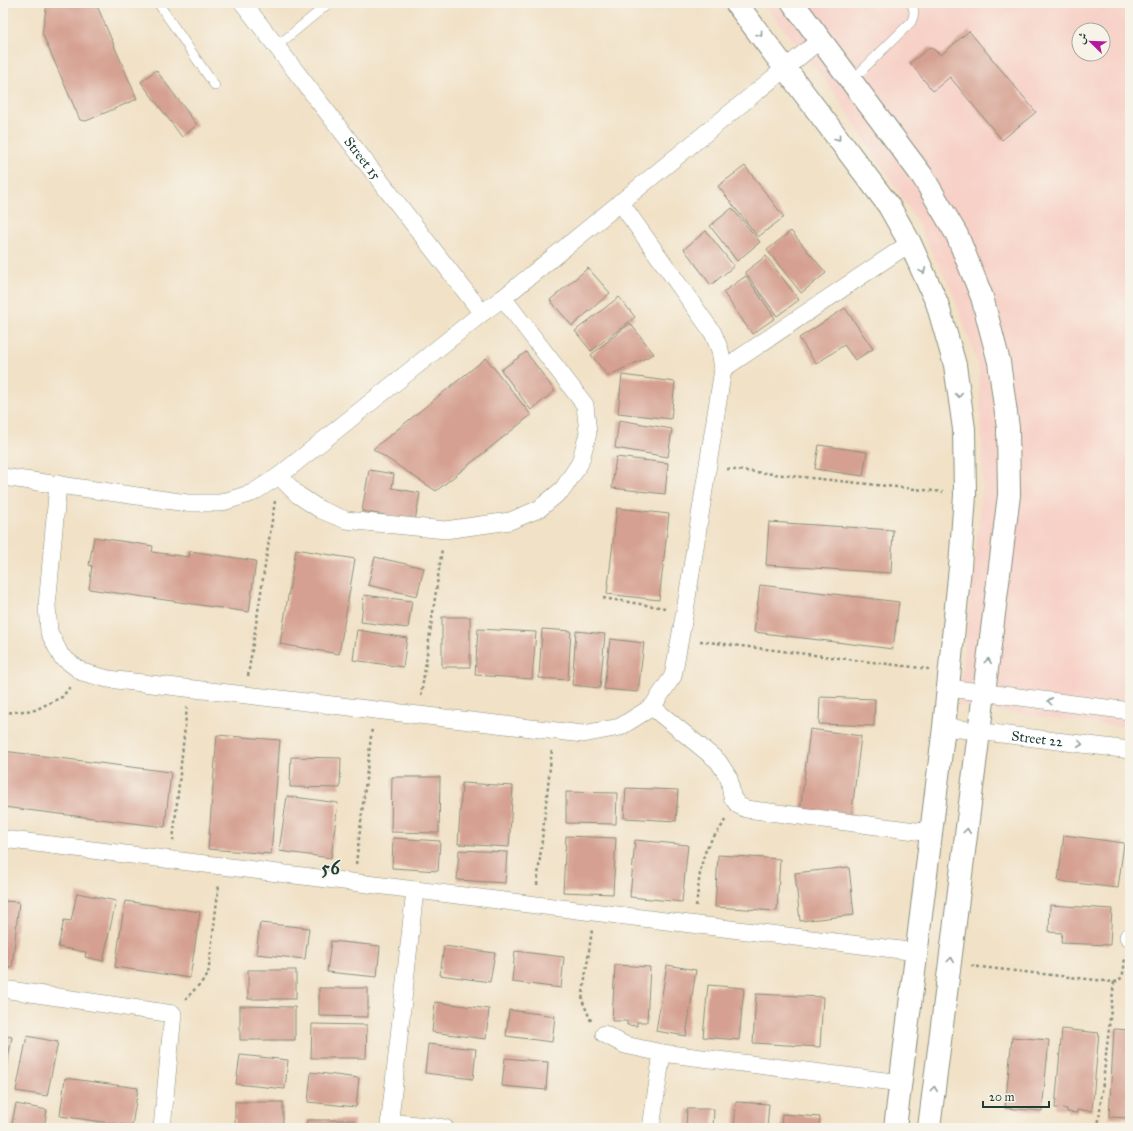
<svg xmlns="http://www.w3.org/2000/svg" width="1133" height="1131" viewBox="0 0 1133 1131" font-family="'IM FELL Great Primer',Amiri,serif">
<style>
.built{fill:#f7d1c7;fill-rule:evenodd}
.building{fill:#d5a091}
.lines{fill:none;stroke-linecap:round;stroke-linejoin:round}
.lane-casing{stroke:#888f7d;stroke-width:10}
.street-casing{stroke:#888f7d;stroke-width:18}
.secondary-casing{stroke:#888f7d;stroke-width:24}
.path{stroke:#888f7d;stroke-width:2.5;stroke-dasharray:3 3;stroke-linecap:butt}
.lane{stroke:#fff;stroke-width:9}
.street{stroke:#fff;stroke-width:17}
.secondary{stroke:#fff;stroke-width:22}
.oneway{stroke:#8f9e9a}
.labels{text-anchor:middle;stroke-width:3;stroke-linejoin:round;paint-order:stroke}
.street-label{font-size:14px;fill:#1f3d34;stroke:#f7f3e8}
.district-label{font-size:18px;font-weight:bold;letter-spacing:1px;fill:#1f3d34;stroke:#f7f3e8}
</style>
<rect width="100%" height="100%" fill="#f7f3e8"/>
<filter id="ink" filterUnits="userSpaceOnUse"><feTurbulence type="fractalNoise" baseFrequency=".025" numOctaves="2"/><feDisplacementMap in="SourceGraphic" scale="8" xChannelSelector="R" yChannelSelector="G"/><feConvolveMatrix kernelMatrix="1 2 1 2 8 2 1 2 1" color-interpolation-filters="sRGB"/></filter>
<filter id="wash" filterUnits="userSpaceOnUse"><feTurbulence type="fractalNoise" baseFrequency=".012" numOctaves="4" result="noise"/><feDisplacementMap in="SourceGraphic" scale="16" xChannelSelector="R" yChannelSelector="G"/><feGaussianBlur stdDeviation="0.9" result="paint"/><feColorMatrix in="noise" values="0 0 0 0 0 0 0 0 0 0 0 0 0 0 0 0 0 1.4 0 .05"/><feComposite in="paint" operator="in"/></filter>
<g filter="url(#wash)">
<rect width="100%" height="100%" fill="#f1e1c6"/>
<path class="built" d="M 763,3 L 1130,3 L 1130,728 L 958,706 L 983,481 L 979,367 L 952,291 L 912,213 L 833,91 ZM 1079,30 L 1103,30 L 1103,54 L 1079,54 Z"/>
<g id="blocks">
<g class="building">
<polygon points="47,3 64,3 98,8 137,99 86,121 80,120 42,33"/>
<polygon points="969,31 1036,112 1002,140 950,77 933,91 910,63 930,47 941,55"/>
<polygon points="156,70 197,125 182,137 141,82"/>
<polygon points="745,166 784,217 758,237 718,186"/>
<polygon points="732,208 760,242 737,261 710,226"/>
<polygon points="706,231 734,266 711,285 684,249"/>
<polygon points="791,231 826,273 801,293 767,250"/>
<polygon points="766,256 799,300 777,316 745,272"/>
<polygon points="588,268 610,293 572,326 550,300"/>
<polygon points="746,276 775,318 752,334 723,292"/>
<polygon points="619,297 635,317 591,351 575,331"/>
<polygon points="845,308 873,349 855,360 844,345 816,364 799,338"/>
<polygon points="630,323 654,354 608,376 591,355"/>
<polygon points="526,352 555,391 531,410 501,370"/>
<polygon points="486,358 531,415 436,491 373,449"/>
<polygon points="622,375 675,382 671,419 618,413"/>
<polygon points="619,420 672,429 668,457 615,448"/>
<polygon points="819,445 867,452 863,476 815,469"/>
<polygon points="616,457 668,463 665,494 612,488"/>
<polygon points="369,470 394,474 392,488 420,493 415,521 362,511"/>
<polygon points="617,508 669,514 659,600 607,594"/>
<polygon points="769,522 893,530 891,573 766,565"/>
<polygon points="94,537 153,546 152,552 189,557 190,551 256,561 249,612 89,589 92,566 89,565"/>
<polygon points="296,549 355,559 339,654 280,644"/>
<polygon points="375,557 424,568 417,596 368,585"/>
<polygon points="760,585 899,602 893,649 754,632"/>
<polygon points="364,595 412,601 408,628 361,622"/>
<rect x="442" y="617" width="28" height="50"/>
<polygon points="478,629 536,632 532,679 475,675"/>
<polygon points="542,629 571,631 568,680 539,678"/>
<polygon points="357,630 407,638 403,667 353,660"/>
<polygon points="576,631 605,634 600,688 572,685"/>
<polygon points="610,639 644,643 638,692 604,689"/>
<polygon points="820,697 875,699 874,726 819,724"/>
<polygon points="810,729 861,736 851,819 800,813"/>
<polygon points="217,735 280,740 271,854 208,849"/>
<polygon points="3,751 171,772 165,827 3,807"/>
<polygon points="291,757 341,758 340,788 290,787"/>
<polygon points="392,777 440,777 439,833 391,832"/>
<polygon points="462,783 513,786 509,847 458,844"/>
<polygon points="626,788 678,790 676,821 624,818"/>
<polygon points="566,792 617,793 616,824 566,823"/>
<polygon points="287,796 338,803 331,858 279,851"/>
<polygon points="1064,835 1124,843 1118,888 1058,881"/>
<polygon points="566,836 616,838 613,894 563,892"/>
<polygon points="393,838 440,841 438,871 392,868"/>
<polygon points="635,840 688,845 682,902 630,897"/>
<polygon points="459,850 507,852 505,883 457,880"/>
<polygon points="718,855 780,859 777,911 715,907"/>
<polygon points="849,867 854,915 800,921 795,873"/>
<polygon points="77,893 116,901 103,961 85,957 86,952 58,947 64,920 71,921"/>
<polygon points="3,901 19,902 12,968 3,967"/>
<polygon points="125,901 200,912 190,978 115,967"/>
<polygon points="1050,905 1112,909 1110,945 1061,943 1062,933 1049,932"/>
<polygon points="260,923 309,928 305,959 256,954"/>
<polygon points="331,941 380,946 377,977 327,972"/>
<polygon points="444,946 495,953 490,982 440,975"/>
<polygon points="515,951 564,957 561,988 512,982"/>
<polygon points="615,965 650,967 647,1022 637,1022 637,1026 627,1025 627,1021 612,1021"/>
<polygon points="667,965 696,970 686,1036 656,1031"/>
<rect x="248" y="970" width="48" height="29"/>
<polygon points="708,985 744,988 739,1040 703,1037"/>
<polygon points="319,988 368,988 368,1017 319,1016"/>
<polygon points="756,994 823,997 820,1047 753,1043"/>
<polygon points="435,1002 489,1009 486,1039 432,1032"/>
<polygon points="240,1006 295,1007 295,1040 240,1040"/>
<polygon points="509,1010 555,1016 552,1042 506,1036"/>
<polygon points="312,1024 367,1025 366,1058 311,1058"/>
<polygon points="1062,1029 1099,1033 1092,1111 1077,1110 1077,1113 1067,1112 1067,1109 1055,1108"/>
<polygon points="1114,1029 1130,1030 1130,1118 1109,1117"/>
<polygon points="3,1035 12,1037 4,1079 3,1079"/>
<polygon points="27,1036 58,1042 47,1096 16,1091"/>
<polygon points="1012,1037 1049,1040 1042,1111 1005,1108"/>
<polygon points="428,1044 476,1049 473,1079 425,1073"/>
<polygon points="240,1055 288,1060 285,1089 236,1084"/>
<polygon points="505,1058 548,1062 546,1090 502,1086"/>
<polygon points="311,1072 359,1078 356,1107 308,1102"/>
<polygon points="65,1078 138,1088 132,1126 60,1116"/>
<rect x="235" y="1102" width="48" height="26"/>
<polygon points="736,1102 769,1104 767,1128 734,1128"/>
<polygon points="16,1104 47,1110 44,1128 11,1128"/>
<polygon points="687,1109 714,1109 713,1128 686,1128"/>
<polygon points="782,1114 820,1117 819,1128 781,1128"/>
<polygon points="307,1120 354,1120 354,1128 306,1128"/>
</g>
</g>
</g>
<g filter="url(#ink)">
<use href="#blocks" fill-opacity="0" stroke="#888f7d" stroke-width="1"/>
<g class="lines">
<defs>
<g id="lane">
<polyline points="158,3 215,86"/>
<polyline points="277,46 329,3"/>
<path d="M 851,81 L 911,22 C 915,15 915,10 911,3"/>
</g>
<g id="street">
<path id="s1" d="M 243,3 L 482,313"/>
<polyline points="723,369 910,243"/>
<polyline points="279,476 298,495 321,510 346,520 445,530 510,521 539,509 563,489 580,463 588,433 585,405 503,298"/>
<polyline points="3,477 187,503 220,503 252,493 279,476 482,313 503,298 820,40"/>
<polyline points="58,484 47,606 49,632 61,656 82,672 108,679 583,734 620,727 652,707 673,676 685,611 723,369 720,350 713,333 620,202"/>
<polyline points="948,688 1130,711"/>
<polyline points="652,707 718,761 729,778 732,797 738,805 746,809 931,833"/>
<path id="s2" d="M 944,727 L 1130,750"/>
<polyline points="3,839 917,952"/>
<polyline points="1128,937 1130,937"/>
<polyline points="3,989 173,1014 162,1128"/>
<polyline points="604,1034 625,1045 662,1053 901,1083"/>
<polyline points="389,1122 445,1128"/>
<polyline points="389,1128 415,890"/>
<polyline points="651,1128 662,1053"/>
</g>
<g id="secondary">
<polyline points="736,3 889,206 910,243 937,303 955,365 964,429 965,495 960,567 944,727 895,1128"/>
<polyline points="793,3 923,177 957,235 982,297 999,362 1008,428 1009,495 929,1128"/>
</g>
</defs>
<use href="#lane" class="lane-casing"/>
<use href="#street" class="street-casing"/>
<use href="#secondary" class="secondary-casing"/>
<g class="path">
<polyline points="727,469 943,492"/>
<polyline points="603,598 665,608"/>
<polyline points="700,641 929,669"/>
<polyline points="248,676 275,501"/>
<polyline points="421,696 442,549"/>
<polyline points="3,713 35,710 62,697 70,687"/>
<polyline points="173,841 187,707"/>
<polyline points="356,864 372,728"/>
<polyline points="537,885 552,749"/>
<path d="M 696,906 C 699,886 699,862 709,844 C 714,835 721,829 725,820"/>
<path d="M 971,966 L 1114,982 C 1125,981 1124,965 1125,956"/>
<polyline points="185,1000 208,975 219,884"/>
<polyline points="591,1021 582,1000 592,930"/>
<polyline points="1098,1128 1114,982"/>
</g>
<use href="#lane" class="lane"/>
<use href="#street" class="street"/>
<use href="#secondary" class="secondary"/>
</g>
<defs><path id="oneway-chevron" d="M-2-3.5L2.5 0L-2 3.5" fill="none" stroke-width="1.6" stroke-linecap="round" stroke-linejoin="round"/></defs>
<g class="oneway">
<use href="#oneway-chevron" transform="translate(760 34) rotate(53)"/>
<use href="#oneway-chevron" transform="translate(838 138) rotate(53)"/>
<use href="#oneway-chevron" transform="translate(923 271) rotate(66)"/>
<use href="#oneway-chevron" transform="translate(959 395) rotate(82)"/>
<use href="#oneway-chevron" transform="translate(988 661) rotate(-83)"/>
<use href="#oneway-chevron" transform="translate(1050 701) rotate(-173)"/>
<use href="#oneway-chevron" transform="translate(1080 744) rotate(7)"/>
<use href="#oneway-chevron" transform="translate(967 831) rotate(-83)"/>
<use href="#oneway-chevron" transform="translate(951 960) rotate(-83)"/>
<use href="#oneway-chevron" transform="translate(934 1089) rotate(-83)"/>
</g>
</g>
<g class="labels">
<g class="street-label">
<text dy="5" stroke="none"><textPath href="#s1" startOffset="196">Street 15</textPath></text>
<text dy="5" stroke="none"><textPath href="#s2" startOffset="94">Street 22</textPath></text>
</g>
<g class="district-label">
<text x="331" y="874">56</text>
</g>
</g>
<rect width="1133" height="1131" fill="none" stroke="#f7f3e8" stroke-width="16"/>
<g transform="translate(1091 42) rotate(293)"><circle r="19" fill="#f7f3e8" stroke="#a1aaa0"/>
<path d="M0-3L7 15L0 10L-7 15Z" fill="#b5179e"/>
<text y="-6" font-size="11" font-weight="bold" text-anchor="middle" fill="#1f3d34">ش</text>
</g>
<path d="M983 1101v6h66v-6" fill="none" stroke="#1f3d34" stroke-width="2"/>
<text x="989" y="1101" font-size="12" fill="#1f3d34" stroke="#f7f3e8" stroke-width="3" paint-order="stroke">20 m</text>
</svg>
